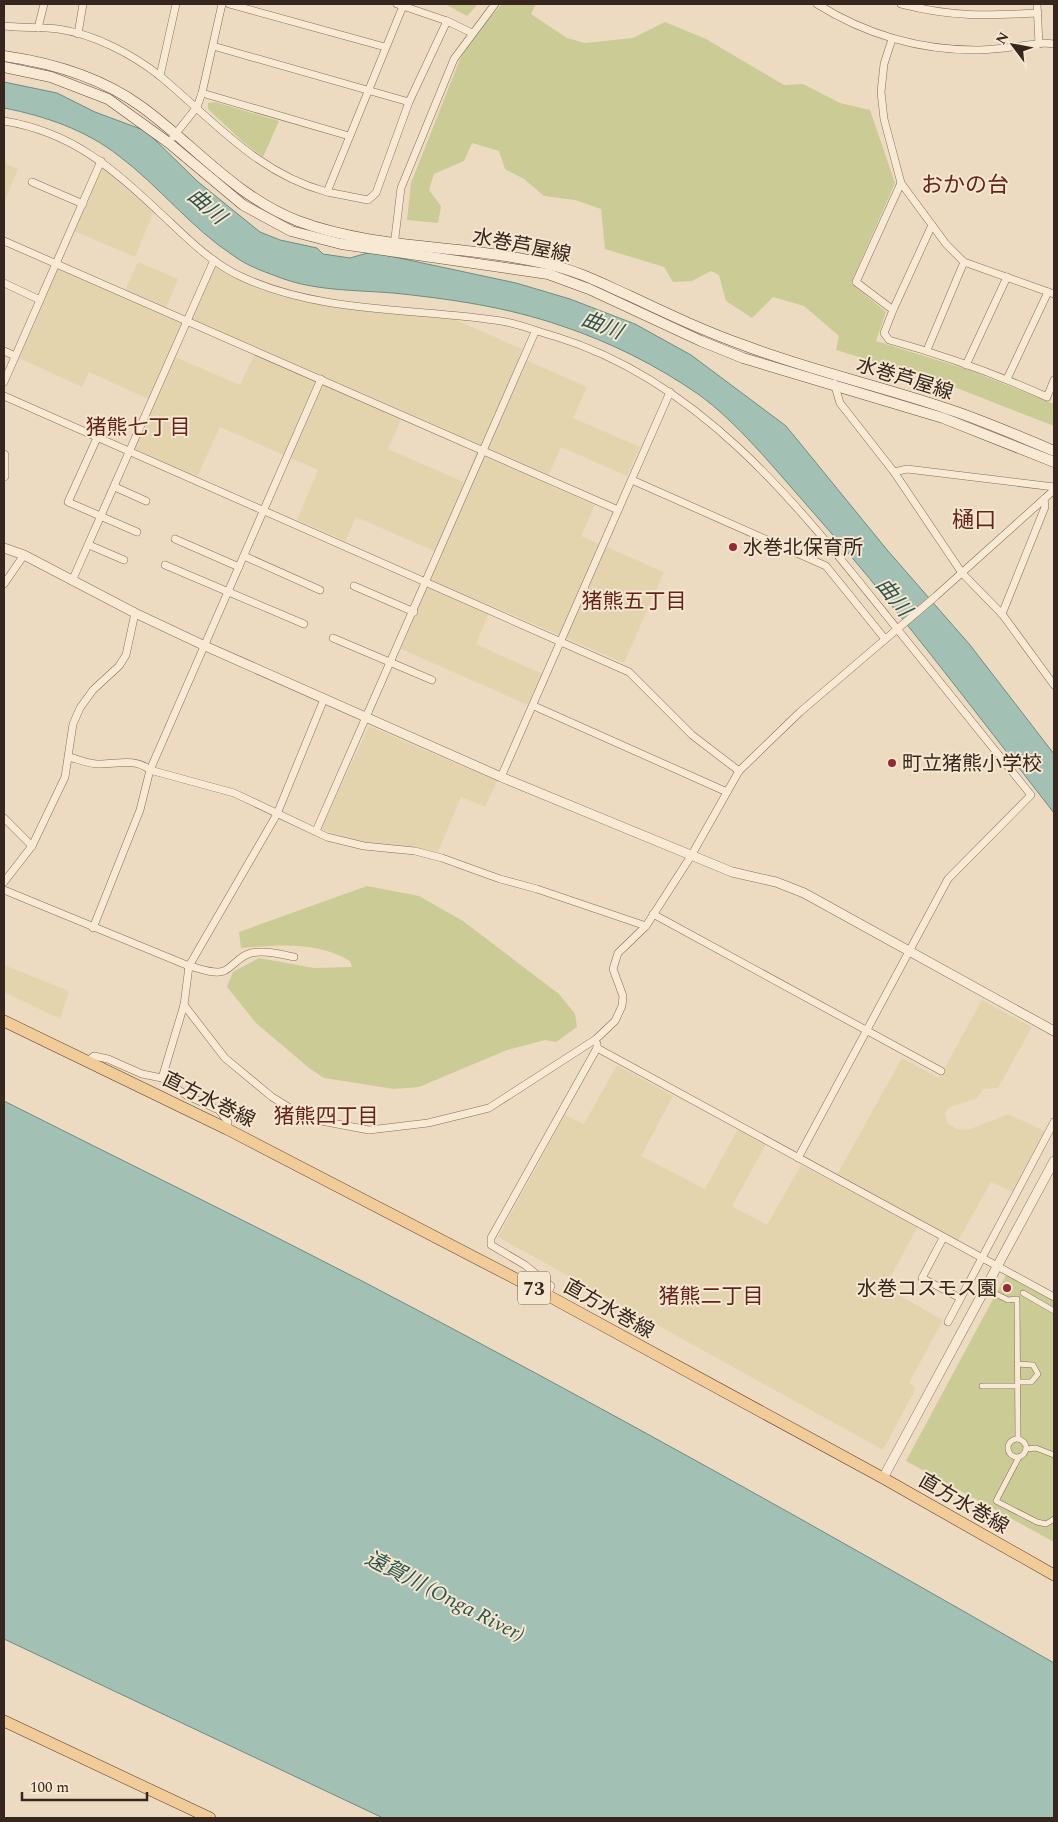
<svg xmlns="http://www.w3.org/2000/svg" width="1058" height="1822" viewBox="0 0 1058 1822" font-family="Spectral,'Noto Sans JP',serif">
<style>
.farmland{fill:#e3d4ae;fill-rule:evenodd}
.green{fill:#cbcb95}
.water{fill:#a3c0b4;stroke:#6b8d81}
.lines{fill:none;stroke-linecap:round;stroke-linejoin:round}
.pedestrian-casing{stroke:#866c59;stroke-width:6}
.minor-casing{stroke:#866c59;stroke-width:8}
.tertiary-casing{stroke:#866c59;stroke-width:10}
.secondary-casing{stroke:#684d3c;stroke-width:11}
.primary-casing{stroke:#543b2d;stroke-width:12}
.pedestrian{stroke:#f8e9d4;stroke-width:5}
.minor{stroke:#f8e9d4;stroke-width:7}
.tertiary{stroke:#f8e9d4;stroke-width:9}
.secondary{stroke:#f8e9d4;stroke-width:10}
.primary{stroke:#f1cb98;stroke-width:11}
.poi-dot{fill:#952936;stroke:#f5e6d0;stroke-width:2}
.labels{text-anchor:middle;stroke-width:4;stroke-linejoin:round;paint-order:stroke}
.shield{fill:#f5e6d0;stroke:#6f6053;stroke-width:1}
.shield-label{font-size:19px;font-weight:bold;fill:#36261d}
.street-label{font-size:20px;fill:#36261d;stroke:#f5e6d0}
.poi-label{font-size:20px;fill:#36261d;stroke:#f5e6d0;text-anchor:start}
.water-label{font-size:21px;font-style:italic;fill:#2c564f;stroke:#f5e6d0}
.neighbourhood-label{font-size:21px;fill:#62241d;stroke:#f5e6d0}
.quarter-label{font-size:22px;fill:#62241d;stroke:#f5e6d0}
</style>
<rect width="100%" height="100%" fill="#eddbc1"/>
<g class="farmland">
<polygon points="4,163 18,169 5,200 4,200"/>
<polygon points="101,167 113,176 153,213 135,257 74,231"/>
<path d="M 138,262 L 178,279 L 164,313 L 184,322 L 170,355 L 240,385 L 257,349 L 191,320 L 215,264 L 254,287 L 276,295 L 301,300 L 447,316 L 522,349 L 519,357 L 587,387 L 573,418 L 640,447 L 627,476 L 561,447 L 545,483 L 595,505 L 581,536 L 664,572 L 624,663 L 492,606 L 476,644 L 542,674 L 528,705 L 401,649 L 441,554 L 356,517 L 345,541 L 297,520 L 318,470 L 220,427 L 197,477 L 134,449 L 155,402 L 89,372 L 82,387 L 19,358 L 58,268 L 123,295 ZM 401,420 L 476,452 L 464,482 L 388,449 Z"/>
<polygon points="369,726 497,781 485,807 461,797 438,852 413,847 357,841 321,829"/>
<polygon points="4,965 69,991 60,1019 4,992"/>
<polygon points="982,1000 1032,1027 998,1088 983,1089 977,1098 948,1108 945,1114 948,1124 957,1129 968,1130 1008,1114 1045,1131 1012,1192 991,1182 958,1241 921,1221 885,1287 943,1320 909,1383 916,1388 883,1450 498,1237 565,1115 584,1124 617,1065 673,1096 641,1156 705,1189 738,1129 766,1144 732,1206 767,1225 801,1165 833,1182 902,1058 939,1078"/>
</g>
<g class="green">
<polygon points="445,4 478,4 467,16"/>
<polygon points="502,4 536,4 531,14 567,38 585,43 633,38 665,22 706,39 784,85 803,84 840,103 870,110 895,183 851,283 886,312 876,341 969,370 1054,404 1054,426 944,383 836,350 839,336 804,306 773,297 752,318 726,301 719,275 711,271 692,281 673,282 664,267 605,249 601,209 575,200 544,196 524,179 505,169 499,151 472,143 464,161 434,174 429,190 441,206 438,223 407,220 411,183 460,59 478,31"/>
<polygon points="215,102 279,121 263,157 242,141 208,109 208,103"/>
<path d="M 367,886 L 419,896 L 463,921 L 559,994 L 575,1014 L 577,1027 L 556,1042 L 545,1040 L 507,1050 L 419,1087 L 394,1089 L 324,1078 L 309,1068 L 256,1023 L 227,987 L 233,972 L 259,958 L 314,968 L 352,967 L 350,961 C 317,941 278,945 241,948 L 239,932 Z"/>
<polygon points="1006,1275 1054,1301 1054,1542 906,1461"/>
</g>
<g class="water">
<path d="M 4,82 L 57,93 L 95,112 L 146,131 L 197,181 L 260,232 L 280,240 L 317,248 L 323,254 L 350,258 L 371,252 L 516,283 L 570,299 L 635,324 L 691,355 L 786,426 L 888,551 L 970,645 L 1054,754 L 1054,813 C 972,708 893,602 805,503 C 773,467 737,422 698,394 C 656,365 610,342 562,326 C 507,307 451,299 393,293 C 355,290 312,291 276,276 C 262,271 246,265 234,256 C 191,228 159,186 119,156 C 86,130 45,116 4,108 Z"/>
<path d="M 4,1101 C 123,1161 244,1220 362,1281 C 596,1403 826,1532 1054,1663 L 1054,1818 L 383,1818 L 4,1639 Z"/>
</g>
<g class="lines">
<defs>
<g id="pedestrian">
<polyline points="984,1288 1008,1300 1017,1299 1018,1439"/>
<polyline points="1023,1293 1054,1311"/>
<polyline points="1017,1364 1033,1365 1038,1374 1031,1382 1018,1382"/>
<polyline points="982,1386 1017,1386"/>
<circle cx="1017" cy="1448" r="9"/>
<polyline points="1026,1449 1036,1448 1054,1455"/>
<polyline points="1019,1457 996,1501 1037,1522 1046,1524 1054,1519"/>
</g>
<g id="minor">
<path d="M 176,4 L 160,76 C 214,121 257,173 327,192 L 403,6 L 397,4"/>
<polyline points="229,4 385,47"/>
<path d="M 817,4 C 865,34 920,50 976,50 C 999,50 1022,45 1045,43 L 1054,44"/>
<path d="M 901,4 C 952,17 986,16 1038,13"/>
<polyline points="1037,4 1039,44"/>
<polyline points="403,6 447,21 472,33"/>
<path d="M 4,26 C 22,28 40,27 58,29 C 94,34 132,54 160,76"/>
<polyline points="38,28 44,4"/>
<polyline points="78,34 83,4"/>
<polyline points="892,39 884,64 881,92 884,119 901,183 946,244 964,262 1054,294"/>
<polyline points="213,46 409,102"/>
<polyline points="202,93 349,136"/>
<path d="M 4,121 C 78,133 118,174 171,223 C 192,243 215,265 242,277 C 322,314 416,308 501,321 C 519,324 539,332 557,337 C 706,383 804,513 898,630 C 942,685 987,740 1031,795 L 948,879 L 798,1158"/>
<polyline points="173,137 197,107 202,93 222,4"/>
<polyline points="32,182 83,204"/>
<path d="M 901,183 L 856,282 L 893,310 L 884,333 L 889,340 C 943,355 996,374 1047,397 L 1054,380"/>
<polyline points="327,192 368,200 376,193 409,102 447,21"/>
<polyline points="4,241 618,510"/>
<polyline points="394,246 401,188 454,59 495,4"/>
<polyline points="4,283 40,300"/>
<polyline points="893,310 932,225"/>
<polyline points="927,350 964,262"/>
<polyline points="4,351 15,356"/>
<polyline points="966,365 1007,277"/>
<polyline points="1007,379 1048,292"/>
<polyline points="4,382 101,161"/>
<polyline points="834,383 840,403 894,472 962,573 1002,614 1054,685"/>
<polyline points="4,396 629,672 692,735 739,771"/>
<polyline points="97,438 68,502 137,532"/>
<polyline points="894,472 907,469 1054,487"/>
<polyline points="632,480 826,566 885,639"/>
<polyline points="115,487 146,501"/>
<polyline points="175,539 239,567"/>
<polyline points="89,545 124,560"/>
<polyline points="244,556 320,590"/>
<polyline points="165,565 304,624"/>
<polyline points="72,581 214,260"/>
<polyline points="4,584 24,555"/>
<polyline points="354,586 414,612"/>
<polyline points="1002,614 1045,507 1044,499"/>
<polyline points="333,638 432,680"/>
<polyline points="534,706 727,792"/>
<path d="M 69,757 C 77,759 87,763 96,764 C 115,765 134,757 150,770 L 234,793 L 327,837 L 364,846 L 415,851 L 442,858 L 500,879 L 537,889 L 646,926"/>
<polyline points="501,777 670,392"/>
<polyline points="4,818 32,846"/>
<polyline points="316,831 535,332"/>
<polyline points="4,882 32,846 65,777 73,724 80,708 93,690 119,666 126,655 135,613"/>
<path d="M 4,890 L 189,966 C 199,968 214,975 224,971 C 234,966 239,956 251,953 C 265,950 280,954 294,957"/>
<polyline points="653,914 941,1071"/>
<polyline points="93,928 140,810 150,770 321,379"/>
<polyline points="184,1005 225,1058 272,1097 298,1113 321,1121 369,1130 428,1123 489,1108 596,1039 615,1021 622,1006 623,996 613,969 618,953 646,926 691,856 739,771 800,712 936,596 1054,490"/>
<polyline points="597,1048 1054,1297"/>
<polyline points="87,1061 94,1056 108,1059 142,1074 162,1078 186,1095 219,1110 228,1122 227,1129"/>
<polyline points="162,1078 184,1005 189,966 277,814 324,699"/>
<polyline points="943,1238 922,1278 960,1298"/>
<polyline points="547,1295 551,1286 525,1265 491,1245 491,1238 597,1048 597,1044"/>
<polyline points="948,1322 1054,1122"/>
</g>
<g id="tertiary">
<polyline points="4,455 4,476"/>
<polyline points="4,548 24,555 135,613 205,646 501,777 732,872 776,882 804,893 1054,1031"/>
<polyline points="883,1478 1054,1161"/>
</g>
<g id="secondary">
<path d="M 4,56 C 53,63 101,77 142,107 C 194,145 236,197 298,221 C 378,251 468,244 551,265 C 578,271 605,285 630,296 C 668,314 706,332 746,346 C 812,371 881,386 948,409 C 984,421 1019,436 1054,451"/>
<polyline points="4,67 51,77 108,99 169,143 243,205 291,231 341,244 548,274 589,289 701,341 743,358 943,418 1054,462"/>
</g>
<g id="primary">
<polyline points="4,1021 227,1129 547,1295 883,1478 1054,1575"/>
<polyline points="4,1721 210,1818"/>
</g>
</defs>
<use href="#pedestrian" class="pedestrian-casing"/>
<use href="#minor" class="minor-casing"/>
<use href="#tertiary" class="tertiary-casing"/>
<use href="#secondary" class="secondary-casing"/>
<use href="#primary" class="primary-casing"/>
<use href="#pedestrian" class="pedestrian"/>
<use href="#minor" class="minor"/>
<use href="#tertiary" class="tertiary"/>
<use href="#secondary" class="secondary"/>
<use href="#primary" class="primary"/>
</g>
<g class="poi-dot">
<circle cx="733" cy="547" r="5"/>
<circle cx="892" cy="763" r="5"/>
<circle cx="1007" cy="1288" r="5"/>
</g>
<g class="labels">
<rect class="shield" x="518" y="1271.5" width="32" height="33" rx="4"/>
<g class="shield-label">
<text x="534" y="1295">73</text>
</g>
<g class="street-label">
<text transform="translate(522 245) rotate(11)" y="7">水巻芦屋線</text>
<text transform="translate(905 378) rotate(17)" y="7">水巻芦屋線</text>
<text transform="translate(209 1099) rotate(26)" y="7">直方水巻線</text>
<text transform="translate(609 1308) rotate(29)" y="7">直方水巻線</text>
<text transform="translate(964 1503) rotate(30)" y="7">直方水巻線</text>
</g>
<g class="poi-label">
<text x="743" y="554">水巻北保育所</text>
<text x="902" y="770">町立猪熊小学校</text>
<text x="997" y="1295" text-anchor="end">水巻コスモス園</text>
</g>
<g class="water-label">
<text transform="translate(207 206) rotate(41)" y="7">曲川</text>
<text transform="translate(602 325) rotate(21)" y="7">曲川</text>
<text transform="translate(894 597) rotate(51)" y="7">曲川</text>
<text transform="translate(445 1596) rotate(27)" y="7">遠賀川 (Onga River)</text>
</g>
<g class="neighbourhood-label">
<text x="138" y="434">猪熊七丁目</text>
<text x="634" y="608">猪熊五丁目</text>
<text x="326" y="1123">猪熊四丁目</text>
<text x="711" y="1303">猪熊二丁目</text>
</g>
<g class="quarter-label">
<text x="965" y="192">おかの台</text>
<text x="974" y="527">樋口</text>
</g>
</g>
<rect width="1058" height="1822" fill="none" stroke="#36261d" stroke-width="10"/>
<g transform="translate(1013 45) rotate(302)" stroke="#f5e6d0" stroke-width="4" paint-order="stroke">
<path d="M0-4L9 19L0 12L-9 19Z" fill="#36261d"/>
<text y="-8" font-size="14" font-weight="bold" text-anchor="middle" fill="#36261d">N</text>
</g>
<path d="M22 1792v8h125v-8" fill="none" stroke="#36261d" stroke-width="2.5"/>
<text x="30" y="1792" font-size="15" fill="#36261d" stroke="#f5e6d0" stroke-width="4" paint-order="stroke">100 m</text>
</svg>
